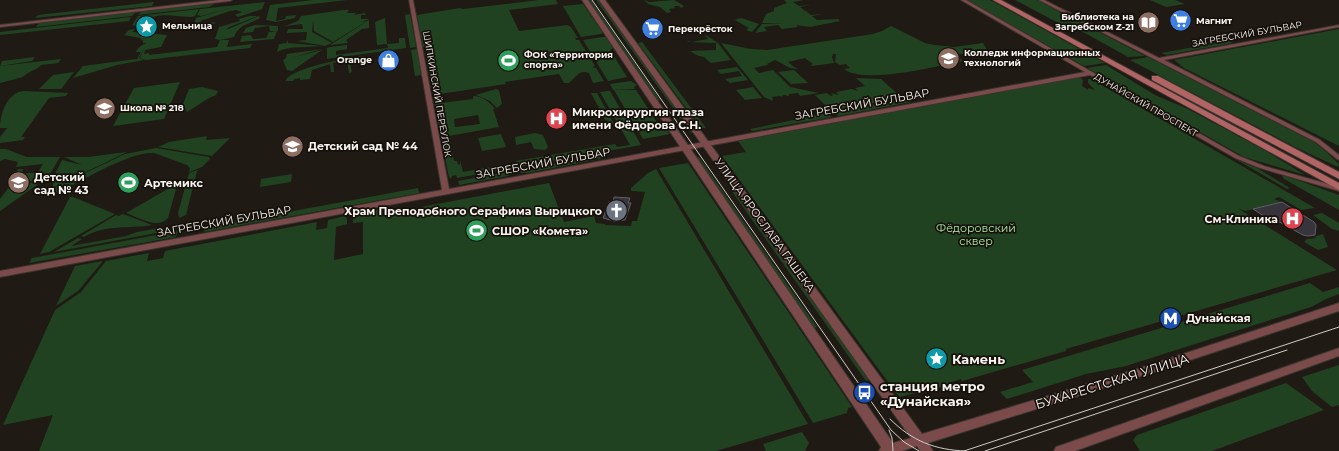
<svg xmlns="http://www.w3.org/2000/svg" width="1339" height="451" viewBox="0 0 1339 451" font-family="Montserrat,sans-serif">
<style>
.green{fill:#214221;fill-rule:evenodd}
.building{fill:#37343c;stroke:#605e66}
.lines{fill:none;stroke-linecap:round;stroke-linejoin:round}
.minor-casing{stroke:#39342e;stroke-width:2}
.tertiary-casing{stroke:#39342e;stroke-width:2}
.secondary-casing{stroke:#39342e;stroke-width:2}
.minor{fill:#7a4b4a;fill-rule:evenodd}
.tertiary{fill:#7a4b4a;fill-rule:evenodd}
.secondary{fill:#b06564;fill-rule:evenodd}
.tram{stroke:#cfcbc6;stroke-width:1}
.labels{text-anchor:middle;stroke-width:3.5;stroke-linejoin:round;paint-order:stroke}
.far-poi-label{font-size:9px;font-weight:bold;fill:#f8f4f0;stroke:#16110b;text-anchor:start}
.far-street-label{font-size:9px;fill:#f8f4f0;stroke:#16110b}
.street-label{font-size:11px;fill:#f8f4f0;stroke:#16110b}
.poi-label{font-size:11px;font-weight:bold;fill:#f8f4f0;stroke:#16110b;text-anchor:start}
.park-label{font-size:11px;fill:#acedaa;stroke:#16110b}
.near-poi-label{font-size:13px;font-weight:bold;fill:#f8f4f0;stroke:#16110b;text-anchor:start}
.near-street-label{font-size:13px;fill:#f8f4f0;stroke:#16110b}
</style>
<rect width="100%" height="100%" fill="#1f1a14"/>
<g class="green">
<polygon points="313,0 347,0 278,8 276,21 285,19 286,16 296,15 295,18 276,22 266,20 270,5"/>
<path d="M 539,0 L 556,0 L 558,4 L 509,10 L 519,31 L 567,25 L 571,27 L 578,38 L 575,38 L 576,40 L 579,40 L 595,66 L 592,67 L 596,68 L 604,81 L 593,83 L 589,73 C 579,69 576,77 569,83 L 564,83 L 559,74 L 505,82 L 506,84 L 433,95 L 425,53 L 427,53 L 427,50 L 434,49 L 434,46 L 423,47 L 417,15 L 460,8 L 463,9 Z"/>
<polygon points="589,0 591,0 660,100 658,101"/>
<polygon points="596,0 598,0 693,133 691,133"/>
<polygon points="644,0 649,2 674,0 684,6 681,8 679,6 674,6 675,8 669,9 671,12 667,13 660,7 648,4"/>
<polygon points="784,0 804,0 793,2 799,6 811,5 800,7 805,11 817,10 806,11 811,15 823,14 812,16 817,20 838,19 840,21 810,27 796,25 798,27 782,29 778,25 764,27 767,31 755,33 762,24 786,23 762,23 766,14 774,11 774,8 787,3"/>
<polygon points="967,0 990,0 1105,63 1084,66"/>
<polygon points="1015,0 1037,0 1145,56 1128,57 1085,33 1066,27"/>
<polygon points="1150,0 1175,0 1185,4 1166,7"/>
<polygon points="154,2 152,6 35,18 38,15"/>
<polygon points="218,2 209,7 137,15 143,11"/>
<polygon points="265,2 262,9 238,17 235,15 242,12 236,10 230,11 200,21 204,24 213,22 216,23 207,26 194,25 196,18 237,6 201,16 197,15 200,9"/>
<polygon points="583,4 603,33 601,34 581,37 563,6"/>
<path d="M 199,9 L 195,16 L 191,17 C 167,16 159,11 136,25 L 140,27 L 132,25 L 138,16 Z"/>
<path d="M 343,10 L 349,10 L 347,13 L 356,13 L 354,15 L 365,13 L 366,15 L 361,15 L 361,19 C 364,19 366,18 369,20 L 357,22 L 367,21 L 333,42 L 314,31 L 313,21 L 312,32 L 332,43 L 325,46 L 297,41 L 306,40 L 307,32 L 287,33 L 288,29 L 303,29 L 302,24 L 285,26 L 298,21 L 301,16 Z"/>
<polygon points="136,12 132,16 36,27 39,23"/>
<polygon points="410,14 416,47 410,48 405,15"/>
<path d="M 250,16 L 258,16 L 229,27 L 226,30 L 259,16 L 260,18 C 249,25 239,24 234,37 L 220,40 L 229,40 L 227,47 L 252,44 L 250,48 L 146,60 L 140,58 L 144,48 L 139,58 L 144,60 L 117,65 L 73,78 L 83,66 L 137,59 L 141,52 L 136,52 C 137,48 143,44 147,43 L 143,43 L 143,41 L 140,38 L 124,35 L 129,30 L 135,29 L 132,32 L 167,35 L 161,47 L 145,50 L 144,54 L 149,53 L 149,55 L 217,47 L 220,40 L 215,39 L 219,27 L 240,21 L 239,19 Z"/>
<polygon points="131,17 129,21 0,35 0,32"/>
<polygon points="385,18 387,44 399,43 399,38 405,38 406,48 327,59 327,48 330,47 347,45 347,49 336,51 336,55 388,48 387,44 377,45 376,32 381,31 376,32 375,22"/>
<polygon points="741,18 759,24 752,32 746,30 749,28 735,20 731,21"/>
<polygon points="369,20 369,28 362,29 346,40 348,43 330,45"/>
<polygon points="255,25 278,26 278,31 270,31 269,26 255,28 253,32 243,33 246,28"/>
<path d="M 891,26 L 925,43 L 935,45 L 954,47 L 983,43 L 987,50 L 970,51 L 978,55 L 975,57 L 968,53 L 955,55 L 963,61 C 937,66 864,85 844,69 L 850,68 L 846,64 L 840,65 L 835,62 L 836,54 L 833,54 L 832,57 L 834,63 L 812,66 L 810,65 L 813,64 L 805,58 L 788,62 L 794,67 L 798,69 C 789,69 783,64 775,60 L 767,64 L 768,65 L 754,68 L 759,73 L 773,70 L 790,87 L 819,93 L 800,96 L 798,93 L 789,94 L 789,96 L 784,95 L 782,96 L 783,97 L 780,96 L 772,97 L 773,101 L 764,97 L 721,43 L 751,49 L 767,50 L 873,34 L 882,31 Z"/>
<polygon points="1339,29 1339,146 1184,68 1174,60"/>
<polygon points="277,31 274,39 240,42 242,36 251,35 253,39 266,38 269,32"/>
<path d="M 704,34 L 718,43 L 731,60 L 711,63 L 704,57 C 697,56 695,54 690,51 L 716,50 L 716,43 L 688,42 L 687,41 L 692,42 L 708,39 Z"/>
<polygon points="602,37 606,37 613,48 610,50 627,77 608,81 583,40"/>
<path d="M 288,40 L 288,43 L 322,46 C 307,48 291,45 277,52 L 279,44 L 286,43 Z"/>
<polygon points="1229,41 1233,43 1166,55 1161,53"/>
<polygon points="642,42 706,128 701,128 638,43"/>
<polygon points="322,49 291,58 322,50 292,71 287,70 283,60 286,58 287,54"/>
<polygon points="417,49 421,75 415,76 411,50"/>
<path d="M 364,56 L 366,58 L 364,59 L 363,65 L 362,58 L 349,60 L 352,72 L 349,73 L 347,60 L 333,63 L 334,72 L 331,72 L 330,64 L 312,70 L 310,79 L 300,80 L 300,78 L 294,79 L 293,81 L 285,81 C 292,67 348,58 364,56 Z"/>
<polygon points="35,57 32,61 0,66 2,61"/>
<polygon points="1148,57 1314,142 1323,149 1339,164 1338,167 1295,147 1130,60"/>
<path d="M 61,59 L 58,63 L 41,65 C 36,71 28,71 23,77 L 0,83 L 0,66 Z"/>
<polygon points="1106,65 1155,95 1188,109 1266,151 1305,175 1244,157 1087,68"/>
<polygon points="737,67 748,80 730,83 725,79 742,76 739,71 721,74 717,70"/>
<polygon points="794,70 808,83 791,84 778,72"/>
<polygon points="74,72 61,89 39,89 53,75"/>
<polygon points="1079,77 1083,80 1082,86 1088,90 1088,88 1095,90 1088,83 1088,79 1091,79 1315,208 1301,210 1279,197 1274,199 1282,202 1246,211 1239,209 1337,270 1066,349 1066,351 962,381 961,379 949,383 949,385 899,397 722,156 746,152 738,141"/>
<polygon points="856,78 881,79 901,97 906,97 831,111 815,95 827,93 831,96 833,95 831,93 839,95 836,92 852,89 858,91 855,88 865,86"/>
<polygon points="631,81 637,85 634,87 635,89 613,90 610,84"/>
<polygon points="180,82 164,119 113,126 134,88"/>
<polygon points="202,87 218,91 216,95 209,98 187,112 183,104 189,89"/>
<polygon points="753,87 762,98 745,100 736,90"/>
<polygon points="496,89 499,90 502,104 497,108 490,101 476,95"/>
<polygon points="614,90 636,90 660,127 664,126 670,134 643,139"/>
<path d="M 23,91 L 68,93 L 66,96 L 49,98 L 21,137 L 25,137 L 23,140 L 0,143 L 0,137 L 7,128 L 0,128 C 0,114 7,93 23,91 Z"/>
<polygon points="608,91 610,91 641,145 518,167 516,161 615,144 617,147 630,145 600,92"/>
<polygon points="591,93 597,93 614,124 607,123 606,122 609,121 605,120 602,113 604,111 601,112 598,107 600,106 598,106"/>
<path d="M 440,96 L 441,103 L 473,99 L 473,96 C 482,96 490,102 495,109 L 493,109 L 499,127 L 449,136 L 454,161 L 457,161 L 458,165 L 460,164 L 460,160 L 463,172 L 497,166 L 496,167 L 499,168 L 501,166 L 509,166 L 512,168 L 457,178 L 456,175 L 452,176 L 451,179 L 449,177 L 433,97 ZM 478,115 L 480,124 L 455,127 L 454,119 Z"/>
<polygon points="908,99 911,102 838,116 834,112"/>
<polygon points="828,113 832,117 752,131 750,129"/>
<polygon points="535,133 543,135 548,147 545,150 534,149 531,142 516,145 515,137"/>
<polygon points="501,134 506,147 482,151 478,138"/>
<polygon points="207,136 206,140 230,138 212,156 158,147 169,142"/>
<path d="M 156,148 L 209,157 L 210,159 L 202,167 L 189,172 L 190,168 L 187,165 L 154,153 C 130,151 80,182 57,193 L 52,194 L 52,189 L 125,154 Z"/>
<polygon points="0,149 6,149 27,157 60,157 47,179 9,184 18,169 23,169 22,174 38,172 43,164 16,167 18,162 5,159 0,161"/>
<polygon points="126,152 125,153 53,188 53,178 62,160 82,165 64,157 88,157"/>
<polygon points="603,155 605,158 527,173 521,173 518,170"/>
<polygon points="697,157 699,157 817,327 814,328"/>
<polygon points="1237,160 1257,168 1290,188 1287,189"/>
<polygon points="688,163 852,407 848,408 847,413 813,423 659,168"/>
<polygon points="200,169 197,171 186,215 179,218 178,213 189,173"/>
<polygon points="656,169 808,424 716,451 39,451 53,415 3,425 55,310 81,292 106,261 149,253 147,261 163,258 165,251 317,222 316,230 327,228 328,220 345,216 347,219 347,224 336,227 334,260 363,254 363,222 353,223 353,215 381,209 384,214 549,183 564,222 594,216 596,223 605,224 605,225 631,226 632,221 637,221 645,192 631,191 631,188 648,173"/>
<polygon points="512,171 512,174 508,176 459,185 458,181"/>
<polygon points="292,174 291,182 260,187 261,179"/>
<polygon points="1282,176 1286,176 1339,195 1339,210 1284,179"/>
<polygon points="38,182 37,185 0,211 0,199 9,187 7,187"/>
<path d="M 173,186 L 176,187 L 176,189 L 168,218 C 158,230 138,217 126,213 Z"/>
<polygon points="418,188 419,193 204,232 206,227"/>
<polygon points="734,189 870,380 866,381 731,190"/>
<polygon points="70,197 73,197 115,214 49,252 40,254"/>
<polygon points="1322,213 1339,223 1339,231 1332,229 1313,215"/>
<path d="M 123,214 L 152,225 C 130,229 105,224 84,237 L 81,236 L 116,215 L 119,216 Z"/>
<polygon points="159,228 167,231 54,252 78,238 82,239 71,246 126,236 137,232"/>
<polygon points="178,231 176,237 29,263 32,258"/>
<polygon points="1323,234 1328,247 1318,250 1304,242 1307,239 1317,238 1314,237"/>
<polygon points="103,261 78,291 56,306 75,266"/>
<polygon points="1310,283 1323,292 1339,287 1339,294 1326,299 1311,307 1126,366 1086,374 1007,399 1000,392 1033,382 1022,370"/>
<polygon points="1339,365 1339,405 1332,407 1312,391 1302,377"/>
<polygon points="1286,383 1324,410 1212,451 1140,451 1133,440 1137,435"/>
<polygon points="802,432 809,443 805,451 766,451 763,444"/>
</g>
<g class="building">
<polygon points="614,197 630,198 628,203 631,203 625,220 614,221 603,218 609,202 613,202"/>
<polygon points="1282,202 1314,222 1316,225 1315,235 1308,236 1303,235 1274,219 1270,220 1253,209"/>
</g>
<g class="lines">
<defs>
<g id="minor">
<polygon points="219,0 232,0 230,1 0,27 0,25"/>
<polygon points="409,0 413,0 449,189 1085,72 961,0 966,0 1239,156 1264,166 1339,187 1339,191 1260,168 1235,158 1090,75 0,277 0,271 442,190"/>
<polygon points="1039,0 1044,0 1159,58 1339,25 1339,27 1164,60 1320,140 1339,155 1339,160 1337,159 1316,142"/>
</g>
<g id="tertiary">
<polygon points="582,0 588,0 893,443 911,438 599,0 605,0 922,434 1143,367 1339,303 1339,311 1148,374 928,443 933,451 920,451 917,446 902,451 879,451 881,447"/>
<polygon points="1339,348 1339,356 1075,451 1054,451 1056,447"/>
</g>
<g id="secondary">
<polygon points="993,0 1001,0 1339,183 1339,190"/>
<polygon points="1152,76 1158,76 1339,172 1339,179 1152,80"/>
</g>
</defs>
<use href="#minor" class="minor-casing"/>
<use href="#tertiary" class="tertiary-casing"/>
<use href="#secondary" class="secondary-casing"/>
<use href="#minor" class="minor"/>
<use href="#tertiary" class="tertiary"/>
<use href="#secondary" class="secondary"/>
<g class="tram">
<polyline points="592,0 891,430 904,442 919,451"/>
<path d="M 890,419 C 912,441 935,450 966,451"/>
<polyline points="889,430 892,438 893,451"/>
<polyline points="964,451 1339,327"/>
<polyline points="985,451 1287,350"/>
</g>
</g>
<defs>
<symbol id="supermarket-disc" viewBox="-11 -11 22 22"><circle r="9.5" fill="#3f7fe0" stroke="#16110b"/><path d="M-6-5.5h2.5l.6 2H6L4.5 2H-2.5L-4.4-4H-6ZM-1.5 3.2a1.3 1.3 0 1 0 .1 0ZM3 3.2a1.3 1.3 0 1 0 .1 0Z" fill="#fff"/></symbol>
<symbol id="library-disc" viewBox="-11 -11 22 22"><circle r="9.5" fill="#8d6e63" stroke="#16110b"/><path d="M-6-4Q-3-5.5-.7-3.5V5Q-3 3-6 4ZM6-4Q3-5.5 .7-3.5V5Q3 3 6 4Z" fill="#fff"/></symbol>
<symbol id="sight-disc" viewBox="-11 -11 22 22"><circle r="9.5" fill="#0f9aa8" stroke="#16110b"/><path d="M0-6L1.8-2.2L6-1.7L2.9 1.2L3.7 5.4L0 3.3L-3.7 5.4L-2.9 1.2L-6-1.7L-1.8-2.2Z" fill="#fff"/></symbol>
<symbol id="university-disc" viewBox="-11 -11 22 22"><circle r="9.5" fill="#8d6e63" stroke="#16110b"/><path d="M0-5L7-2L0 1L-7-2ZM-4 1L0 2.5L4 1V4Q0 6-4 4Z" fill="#fff"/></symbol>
<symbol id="shop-disc" viewBox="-11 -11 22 22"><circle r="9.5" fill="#3f7fe0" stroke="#16110b"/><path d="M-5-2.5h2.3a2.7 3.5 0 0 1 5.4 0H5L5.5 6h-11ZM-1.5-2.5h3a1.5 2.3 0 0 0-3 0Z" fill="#fff"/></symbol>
<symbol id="stadium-disc" viewBox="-11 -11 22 22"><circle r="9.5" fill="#2e9e5b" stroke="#16110b"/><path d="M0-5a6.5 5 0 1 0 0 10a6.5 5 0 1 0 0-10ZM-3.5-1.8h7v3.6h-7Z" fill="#fff"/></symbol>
<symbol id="school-disc" viewBox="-11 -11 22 22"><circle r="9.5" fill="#8d6e63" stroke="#16110b"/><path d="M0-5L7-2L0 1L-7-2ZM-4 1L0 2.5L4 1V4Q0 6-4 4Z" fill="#fff"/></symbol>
<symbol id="hospital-disc" viewBox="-11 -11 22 22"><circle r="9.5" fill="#e0444e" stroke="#16110b"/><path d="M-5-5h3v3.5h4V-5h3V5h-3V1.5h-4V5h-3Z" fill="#fff"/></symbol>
<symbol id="church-disc" viewBox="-11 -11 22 22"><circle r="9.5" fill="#6b7280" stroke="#16110b"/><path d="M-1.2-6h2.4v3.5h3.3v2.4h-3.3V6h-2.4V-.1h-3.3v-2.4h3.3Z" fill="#fff"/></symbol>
<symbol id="metro-disc" viewBox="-11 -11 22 22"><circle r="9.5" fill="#1a4fb4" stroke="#16110b"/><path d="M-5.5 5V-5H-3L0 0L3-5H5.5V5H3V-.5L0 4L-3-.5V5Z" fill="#fff"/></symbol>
<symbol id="bus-disc" viewBox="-11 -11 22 22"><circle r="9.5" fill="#1a4fb4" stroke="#16110b"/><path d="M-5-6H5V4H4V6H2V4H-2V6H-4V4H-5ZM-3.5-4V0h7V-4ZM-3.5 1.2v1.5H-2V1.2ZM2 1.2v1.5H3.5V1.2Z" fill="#fff"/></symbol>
</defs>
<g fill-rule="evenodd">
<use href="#supermarket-disc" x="1168" y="8" width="25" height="25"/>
<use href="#library-disc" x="1136" y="10" width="25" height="25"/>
<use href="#sight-disc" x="134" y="14" width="25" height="25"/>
<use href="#supermarket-disc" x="640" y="16" width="25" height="25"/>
<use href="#university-disc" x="936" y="46" width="25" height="25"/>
<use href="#shop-disc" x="376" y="48" width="25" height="25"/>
<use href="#stadium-disc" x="496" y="48" width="25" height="25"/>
<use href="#school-disc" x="92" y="96" width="25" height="25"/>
<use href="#hospital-disc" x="544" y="106" width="25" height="25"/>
<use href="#school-disc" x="280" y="134" width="25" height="25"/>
<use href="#school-disc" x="6" y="170" width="25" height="25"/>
<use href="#stadium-disc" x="116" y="170" width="25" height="25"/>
<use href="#church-disc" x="604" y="198" width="25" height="25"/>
<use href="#hospital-disc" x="1280" y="206" width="25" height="25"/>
<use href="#stadium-disc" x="464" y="218" width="25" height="25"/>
<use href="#metro-disc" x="1158" y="306" width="25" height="25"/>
<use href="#sight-disc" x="924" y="346" width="25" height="25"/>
<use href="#bus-disc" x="852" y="380" width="25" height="25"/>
</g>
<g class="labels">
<g class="far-poi-label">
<text x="1134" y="20" text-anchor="end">Библиотека на<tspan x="1134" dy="10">Загребском Z-21</tspan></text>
<text x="1196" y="24">Магнит</text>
<text x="162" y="29">Мельница</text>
<text x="668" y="32">Перекрёсток</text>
<text x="964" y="56">Колледж информационных<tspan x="964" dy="10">технологий</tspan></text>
<text x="524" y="58">ФОК «Территория<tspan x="524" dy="10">спорта»</tspan></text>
<text x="372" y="63" text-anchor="end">Orange</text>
<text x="120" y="111">Школа № 218</text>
</g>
<g class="far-street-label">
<text transform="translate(1247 34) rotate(-10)" y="3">ЗАГРЕБСКИЙ БУЛЬВАР</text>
<text transform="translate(437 94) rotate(80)" y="3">ШИПКИНСКИЙ ПЕРЕУЛОК</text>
<text transform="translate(1146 105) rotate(30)" y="3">ДУНАЙСКИЙ ПРОСПЕКТ</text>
</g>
<g class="street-label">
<text transform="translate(862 104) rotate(-10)" y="4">ЗАГРЕБСКИЙ БУЛЬВАР</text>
<text transform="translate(543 163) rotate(-10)" y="4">ЗАГРЕБСКИЙ БУЛЬВАР</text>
<text transform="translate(224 221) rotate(-10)" y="4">ЗАГРЕБСКИЙ БУЛЬВАР</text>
<text transform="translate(765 225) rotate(54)" y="4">УЛИЦА ЯРОСЛАВА ГАШЕКА</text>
</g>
<g class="poi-label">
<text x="572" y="116">Микрохирургия глаза<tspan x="572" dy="13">имени Фёдорова С.Н.</tspan></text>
<text x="308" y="150">Детский сад № 44</text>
<text x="34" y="181">Детский<tspan x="34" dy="13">сад № 43</tspan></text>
<text x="144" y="187">Артемикс</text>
<text x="602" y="215" text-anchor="end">Храм Преподобного Серафима Вырицкого</text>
<text x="1278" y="223" text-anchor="end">См-Клиника</text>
<text x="492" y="235">СШОР «Комета»</text>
<text x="1186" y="322">Дунайская</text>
</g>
<g class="park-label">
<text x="976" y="232">Фёдоровский<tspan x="976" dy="13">сквер</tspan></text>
</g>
<g class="near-poi-label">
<text x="952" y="364">Камень</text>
<text x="880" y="391">станция метро<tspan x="880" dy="15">«Дунайская»</tspan></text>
</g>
<g class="near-street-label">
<text transform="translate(1112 381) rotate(-17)" y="5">БУХАРЕСТСКАЯ УЛИЦА</text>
</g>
</g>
</svg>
